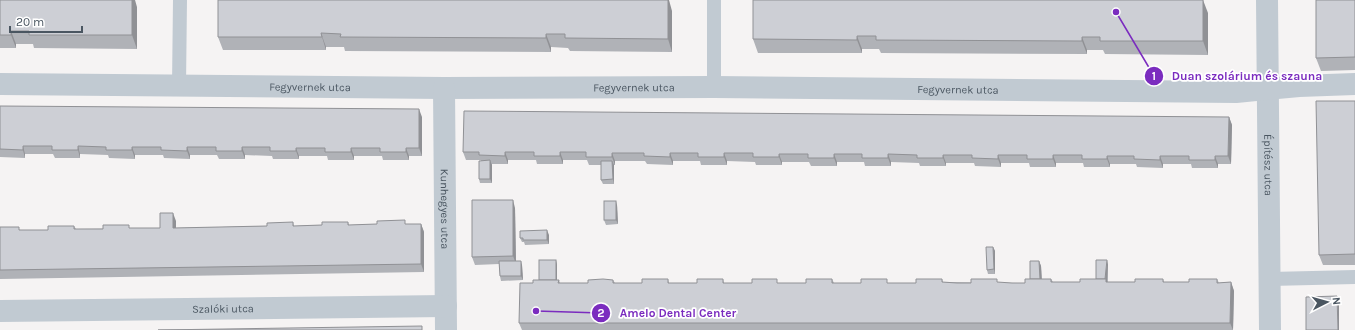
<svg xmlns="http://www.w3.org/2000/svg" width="1355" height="330" viewBox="0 0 1355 330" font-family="Karla,sans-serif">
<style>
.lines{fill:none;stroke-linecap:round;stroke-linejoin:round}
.lane{stroke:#c1cad2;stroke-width:14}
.street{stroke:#c1cad2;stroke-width:22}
.wall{fill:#b0b2b7}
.shaded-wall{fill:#909195}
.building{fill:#cdcfd5;stroke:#909195}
.labels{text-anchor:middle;stroke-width:3.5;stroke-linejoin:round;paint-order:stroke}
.street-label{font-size:11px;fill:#4a5661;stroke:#fff}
.leader{fill:none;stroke:#7b2cbf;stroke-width:1.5}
.callout-dot{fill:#7b2cbf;stroke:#fff;stroke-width:1.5}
.mark-label{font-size:12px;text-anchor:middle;font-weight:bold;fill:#fff}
.callout-label{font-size:12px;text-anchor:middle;font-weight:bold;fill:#7b2cbf;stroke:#fff;stroke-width:3.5;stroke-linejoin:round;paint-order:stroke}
</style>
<rect width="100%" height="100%" fill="#f5f3f3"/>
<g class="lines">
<g class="lane">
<polyline points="714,0 714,87"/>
<polyline points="179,86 180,0"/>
<polyline points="1269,279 1355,277"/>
</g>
<g class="street">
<path id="s1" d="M 1267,0 L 1270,330"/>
<path id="s2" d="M 0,84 L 444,88 L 714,87 L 1236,92 L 1299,86 L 1355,84"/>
<path id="s3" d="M 444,88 L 446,330"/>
<path id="s4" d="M 0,311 L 446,306"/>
</g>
</g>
<g class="wall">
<polygon points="0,0 137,7 137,49 34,48 33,44 16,44 16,48 0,48"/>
<polygon points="1355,0 1355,70 1321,71 1316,58"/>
<polygon points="672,11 672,52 570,51 568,48 551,47 551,52 345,51 344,47 326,47 326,50 223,50 218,37"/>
<polygon points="1208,13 1208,55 1105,54 1103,50 1087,50 1087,54 881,53 879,49 862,49 862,53 758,53 753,39"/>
<polygon points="1355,101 1355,265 1323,265 1319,255"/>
<polygon points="0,106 422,117 422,156 409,156 409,160 383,160 382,156 354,156 354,160 328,160 327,156 299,156 299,159 273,159 272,156 245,155 245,159 219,159 217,155 190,155 190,159 164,158 163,155 135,155 135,159 109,158 108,155 80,154 80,158 55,158 53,154 25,154 25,158 0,157"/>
<polygon points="1229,117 1232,125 1231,164 1218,164 1218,168 1192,168 1191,164 1163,164 1163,168 1137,167 1136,164 1110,164 1110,167 1084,167 1083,163 1056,163 1056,167 1030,167 1029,163 1001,163 1001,167 975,166 974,163 946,163 946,166 920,166 919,163 891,162 891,166 865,166 864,162 837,162 837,166 811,166 809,162 782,162 782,165 756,165 755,162 727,161 727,165 701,165 700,161 673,161 673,165 647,164 645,161 615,161 615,165 614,165 614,184 603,184 601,180 601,165 589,165 587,160 563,160 563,164 537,164 536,160 508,160 508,164 492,164 492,183 480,183 479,179 481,160 466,160 463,152"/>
<polygon points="617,205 618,224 606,225 604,220"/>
<polygon points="515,208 516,261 522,265 523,280 501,281 500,276 499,264 475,265 472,257"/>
<polygon points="176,221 176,228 267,226 293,222 294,226 322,225 348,222 349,225 421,224 424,232 424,272 0,279 0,227 21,230 48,230 74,226 76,229 160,228"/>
<polygon points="549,235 549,244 525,245 524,242 522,242 520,238"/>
<polygon points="993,247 995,251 995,274 988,274 987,270"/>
<polygon points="556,260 557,265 557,280 559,280 560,283 588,283 613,280 615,283 642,283 668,279 669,283 697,283 723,279 724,283 806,283 832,279 834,283 916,283 942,279 943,282 1025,283 1030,279 1039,261 1041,266 1042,279 1051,279 1053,282 1080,282 1096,279 1107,260 1108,265 1108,282 1135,282 1163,279 1164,282 1189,282 1217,279 1219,283 1231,282 1234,291 1233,330 522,330 519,323 533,283 539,280"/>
</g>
<g class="shaded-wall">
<polygon points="132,0 135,0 137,7 137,49 132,35"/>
<polygon points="668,0 669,0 672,11 672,52 668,39"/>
<polygon points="1203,0 1208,13 1208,55 1203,41"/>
<polygon points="11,31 16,44 16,48 11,35"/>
<polygon points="321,33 326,47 326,50 322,37"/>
<polygon points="546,34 551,47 551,52 546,38"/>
<polygon points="857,36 862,49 862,53 857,40"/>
<polygon points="1082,37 1087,50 1087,54 1082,41"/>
<polygon points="419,109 422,117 422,156 419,148"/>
<polygon points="1229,117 1232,125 1231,164 1228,156"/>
<polygon points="23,146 25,154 25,158 23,150"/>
<polygon points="78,146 80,154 80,158 78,150"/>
<polygon points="132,147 135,155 135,159 132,150"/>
<polygon points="187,147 190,155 190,159 187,151"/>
<polygon points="242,147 245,155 245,159 242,151"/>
<polygon points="296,148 299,156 299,159 296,151"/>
<polygon points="351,148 354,156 354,160 351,152"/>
<polygon points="406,148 409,156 409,160 406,152"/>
<polygon points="505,152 508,160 508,164 505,156"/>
<polygon points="560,152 563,160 563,164 560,156"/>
<polygon points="612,153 615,161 615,165 612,157"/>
<polygon points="670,153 673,161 673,165 670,157"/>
<polygon points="724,153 727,161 727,165 724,157"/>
<polygon points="779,154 782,162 782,165 779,157"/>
<polygon points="834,154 837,162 837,166 834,158"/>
<polygon points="888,154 891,162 891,166 888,158"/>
<polygon points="943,155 946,163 946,166 943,158"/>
<polygon points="998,155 1001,163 1001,167 998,159"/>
<polygon points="1053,155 1056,163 1056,167 1053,159"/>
<polygon points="1107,156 1110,164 1110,167 1107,159"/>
<polygon points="1160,156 1163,164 1163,168 1160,160"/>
<polygon points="1215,156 1218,164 1218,168 1215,160"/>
<polygon points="490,160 492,165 492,183 490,179"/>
<polygon points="612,161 614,165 614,184 613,179"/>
<polygon points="513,200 515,208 516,264 513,256"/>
<polygon points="616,201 617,205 618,224 616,220"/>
<polygon points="173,213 176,221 176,236 173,228"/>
<polygon points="421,224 424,232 424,272 421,264"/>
<polygon points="547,230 549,235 549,244 547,240"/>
<polygon points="993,247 995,251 995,274 994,269"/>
<polygon points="556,260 557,265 557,288 556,283"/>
<polygon points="1107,260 1108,265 1107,281 1109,287 1105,282"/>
<polygon points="521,261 522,265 523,280 521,276"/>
<polygon points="1039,261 1041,266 1042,287 1040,282"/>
<polygon points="1231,282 1234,291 1233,330 1230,323"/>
<polygon points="1337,296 1339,301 1339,330 1338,330"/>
</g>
<g class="building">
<polygon points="0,0 132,0 132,35 29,35 29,31 11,31 11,35 0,35"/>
<polygon points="218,0 668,0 668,39 565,38 565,34 546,34 546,38 340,37 341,34 321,33 322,37 218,37"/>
<polygon points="753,0 1203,0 1203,41 1100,41 1100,37 1082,37 1082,41 876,40 876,36 857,36 857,40 753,39"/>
<polygon points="1316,0 1355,0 1355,57 1316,58"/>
<polygon points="1316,101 1355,101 1355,254 1319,255"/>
<polygon points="0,106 419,109 419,148 406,148 406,152 380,152 380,148 351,148 351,152 325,152 325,148 296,148 296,151 270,151 270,147 242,147 242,151 216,151 216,147 187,147 187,151 161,150 161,147 132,147 132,150 106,150 106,147 78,146 78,150 52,150 52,146 23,146 23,150 0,149"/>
<polygon points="464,111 1229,117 1228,156 1215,156 1215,160 1189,160 1189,156 1160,156 1160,160 1134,159 1134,156 1107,156 1107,159 1082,159 1082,155 1053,155 1053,159 1027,159 1027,155 998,155 998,159 972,158 972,155 943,155 943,158 917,158 917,155 888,154 888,158 862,158 862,154 834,154 834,158 808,158 808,154 779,154 779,157 753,157 753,153 724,153 724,157 698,157 698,153 670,153 670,157 644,156 644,153 612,153 612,157 586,157 586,152 560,152 560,156 534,156 534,152 505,152 505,156 479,155 479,152 463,152"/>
<polygon points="490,160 490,179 479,179 479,161"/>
<polygon points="601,161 612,161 613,179 601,180"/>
<polygon points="472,200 513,200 513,256 472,257"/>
<rect x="604" y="201" width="12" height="19"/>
<polygon points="160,213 173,213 173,228 267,226 267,223 293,222 293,226 322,225 322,222 348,222 348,225 377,224 377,221 405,220 405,224 421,224 421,264 0,270 0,227 19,227 19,230 48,230 48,226 74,226 74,229 103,229 103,225 129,225 129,228 160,228"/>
<polygon points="547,230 547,240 523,240 523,238 520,238 520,231"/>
<polygon points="986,247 993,247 994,269 987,270"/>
<rect x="539" y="260" width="17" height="20"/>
<polygon points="1096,260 1107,260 1105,279 1096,279"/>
<polygon points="499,261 521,261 521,276 500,276"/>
<polygon points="1030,261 1039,261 1040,279 1030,279"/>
<polygon points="603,279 613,280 613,283 642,283 642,279 668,279 668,283 697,283 697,279 723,279 723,283 752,283 752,279 777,279 777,283 806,283 806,279 832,279 832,283 861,283 861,279 887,279 887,283 916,283 916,279 942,279 942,282 957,283 971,283 971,279 997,279 997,282 1012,283 1025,283 1025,279 1051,279 1051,282 1080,282 1080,279 1106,279 1106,282 1135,282 1135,279 1163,279 1163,282 1189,282 1189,279 1217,279 1217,283 1231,282 1230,323 519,323 520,283 533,283 533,280 559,280 558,283 588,283 588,280"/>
<polygon points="1337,296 1338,330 1306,330 1306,297"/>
<polygon points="422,326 422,330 158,330"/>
</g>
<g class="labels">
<g class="street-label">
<text dy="4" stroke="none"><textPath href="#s2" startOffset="310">Fegyvernek utca</textPath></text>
<text dy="4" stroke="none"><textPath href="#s2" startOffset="634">Fegyvernek utca</textPath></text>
<text dy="4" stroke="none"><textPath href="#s2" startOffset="958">Fegyvernek utca</textPath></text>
<text dy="4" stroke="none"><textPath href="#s1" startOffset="165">Építész utca</textPath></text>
<text dy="4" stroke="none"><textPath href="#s3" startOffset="121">Kunhegyes utca</textPath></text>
<text dy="4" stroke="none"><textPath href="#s4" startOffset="223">Szalóki utca</textPath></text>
</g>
</g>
<path class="leader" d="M1116 12L1154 76M536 311L601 313"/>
<g class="callout-dot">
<circle cx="1116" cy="12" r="4"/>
<circle cx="536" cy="311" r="4"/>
<circle cx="1154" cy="76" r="10"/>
<circle cx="601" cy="313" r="10"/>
</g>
<g class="mark-label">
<text x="1154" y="80">1</text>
<text x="601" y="317">2</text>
</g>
<g class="callout-label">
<text x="1247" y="80">Duan szolárium és szauna</text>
<text x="678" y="317">Amelo Dental Center</text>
</g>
<g transform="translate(1327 302) rotate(84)" stroke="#ffffff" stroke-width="3" paint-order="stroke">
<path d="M0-3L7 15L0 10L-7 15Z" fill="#4a5661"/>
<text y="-6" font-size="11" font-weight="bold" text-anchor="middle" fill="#4a5661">N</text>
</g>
<path d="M10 26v6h72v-6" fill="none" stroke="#4a5661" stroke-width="2"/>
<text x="16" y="26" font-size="12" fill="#4a5661" stroke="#ffffff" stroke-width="3" paint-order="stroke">20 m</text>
</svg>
